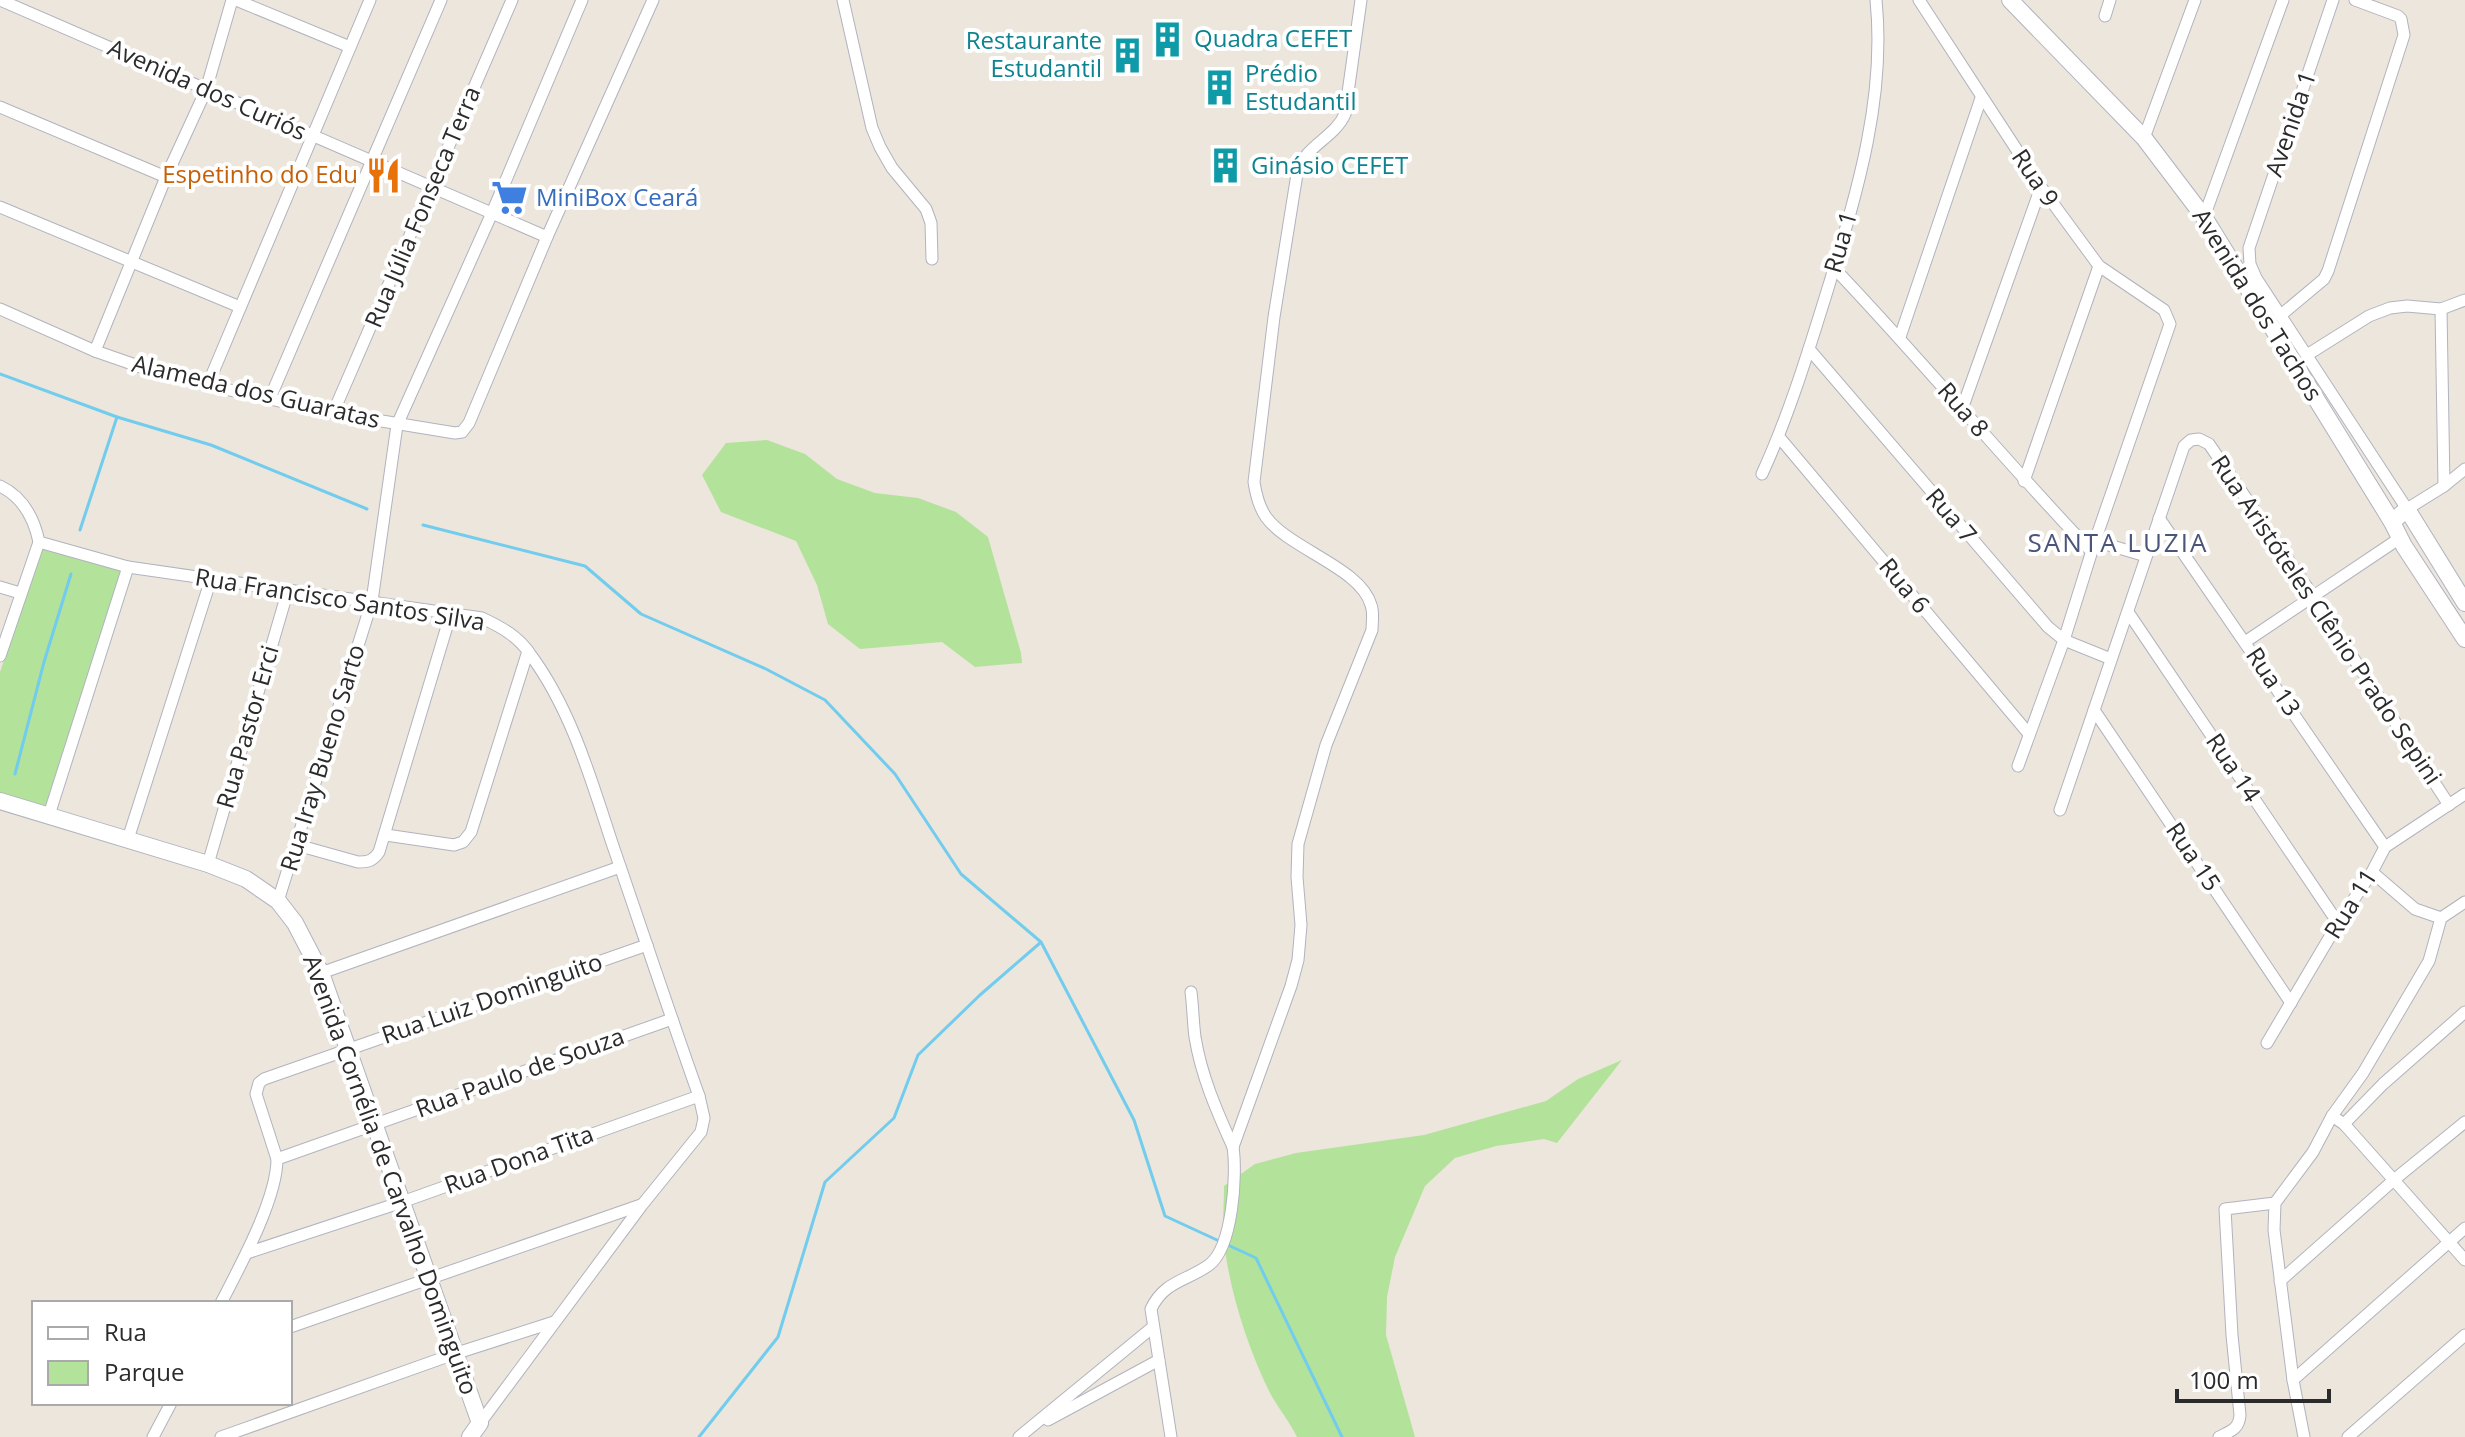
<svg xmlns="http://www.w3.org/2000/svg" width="2465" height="1437" viewBox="0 0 2465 1437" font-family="'Open Sans',sans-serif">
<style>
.green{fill:#b3e29a}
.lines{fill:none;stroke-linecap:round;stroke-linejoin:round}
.stream{stroke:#71cced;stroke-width:3}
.street-casing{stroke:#b1b3be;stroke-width:13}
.secondary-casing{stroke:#b1b3be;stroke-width:18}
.street{stroke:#fff;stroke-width:11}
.secondary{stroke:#fff;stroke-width:16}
.labels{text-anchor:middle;stroke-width:8;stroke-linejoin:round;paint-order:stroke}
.culture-label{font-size:24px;fill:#0d838f;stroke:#fff;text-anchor:start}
.street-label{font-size:24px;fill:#2b2b2b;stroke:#fff}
.food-label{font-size:24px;fill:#c56008;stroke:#fff;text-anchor:end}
.shop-label{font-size:24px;fill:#366cbe;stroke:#fff;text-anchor:start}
.neighbourhood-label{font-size:26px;letter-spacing:2px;fill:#4b547b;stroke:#fff}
</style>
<rect width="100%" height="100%" fill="#ece6dd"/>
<g class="green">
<polygon points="767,440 805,454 837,479 875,493 918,498 956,512 988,537 1021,653 1022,663 975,667 942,642 860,649 828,624 817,585 796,541 721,512 702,475 726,443"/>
<polygon points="42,547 123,570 46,809 0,796 0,672"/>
<path d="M 1622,1060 L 1557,1143 L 1544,1139 L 1496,1146 L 1455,1158 L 1425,1186 L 1395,1257 L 1387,1297 L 1386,1335 L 1415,1437 L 1297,1437 C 1289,1420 1276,1406 1268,1389 C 1246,1343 1226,1281 1223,1229 C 1223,1215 1224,1200 1224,1186 L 1255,1164 L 1296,1153 L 1424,1135 L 1546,1101 L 1578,1079 Z"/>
</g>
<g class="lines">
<g class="stream">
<polyline points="0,374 117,417 211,445 367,509"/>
<polyline points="423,525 585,566 641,614 766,669 825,700 895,774 961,874 1041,942 1134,1120 1165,1216 1256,1258 1342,1437"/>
<polyline points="80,530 117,417"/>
<polyline points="15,774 44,662 71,574"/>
<polyline points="699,1437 778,1337 825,1182 894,1118 918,1055 980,995 1040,943"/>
</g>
<defs>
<g id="street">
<polyline points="0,0 547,237"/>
<polyline points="236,0 350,47"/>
<polyline points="843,0 872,128 880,147 892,168 926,209 931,223 932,259"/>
<polyline points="1919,0 2041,187 2099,266 2164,310 2170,324 2095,541 2064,640 2018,766"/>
<polyline points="2333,0 2249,248 2250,264 2256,278 2407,509 2444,486 2465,469"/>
<polyline points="2105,16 2110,0"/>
<polyline points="0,107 166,177"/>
<polyline points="2144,138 2195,0"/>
<polyline points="0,207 240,307"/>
<polyline points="2204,217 2283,0"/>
<path d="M 1834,268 C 1922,360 2003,459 2091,551"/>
<polyline points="0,309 95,351 167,376 333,413 455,433 462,432 469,423 547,237 653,0"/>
<polyline points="2441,309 2444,486"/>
<polyline points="2281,315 2324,279 2328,271 2404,35 2401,19 2398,16 2355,0"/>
<polyline points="1900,337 1981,98"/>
<polyline points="1809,349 2048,627 2064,640 2111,659"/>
<polyline points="95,351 166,177 206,90 232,0"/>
<polyline points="2307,355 2369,316 2390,308 2407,306 2441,309 2465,300"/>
<polyline points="208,384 370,0"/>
<polyline points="270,398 441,0"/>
<polyline points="1962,409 2041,187"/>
<polyline points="333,413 512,0"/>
<polyline points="1779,437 2029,734"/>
<path d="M 1762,474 C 1790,413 1809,349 1829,285 C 1857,192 1886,98 1876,0"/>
<polyline points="2024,481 2099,266"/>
<path d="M 0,486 C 23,497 34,518 39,542 L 128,567 L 482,618 C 501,627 518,636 530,654 C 571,709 591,779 612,843 C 641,927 669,1012 699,1096 L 704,1118 L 701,1132 L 642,1205 L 480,1423"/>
<polyline points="2159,518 2385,847"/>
<polyline points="2095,541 2146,556"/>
<polyline points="0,587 20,593"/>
<polyline points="2128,612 2338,923"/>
<polyline points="2245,642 2400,538"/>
<polyline points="0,656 39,542"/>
<polyline points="2094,710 2291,1003"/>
<polyline points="2060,810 2184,446 2191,440 2199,439 2209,444 2313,596 2449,805"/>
<polyline points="49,815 128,567"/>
<polyline points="386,835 454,845 463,842 471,832 528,651"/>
<polyline points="128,839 211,579"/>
<path d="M 297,845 L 358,862 C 368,862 373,861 379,852 L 451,613"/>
<polyline points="208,864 288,590"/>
<polyline points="2372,872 2415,909 2441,918"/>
<polyline points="278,901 372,601 397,425 492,213 582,0"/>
<polyline points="321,973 620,867"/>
<path d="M 1191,992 C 1193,1007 1193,1022 1195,1037 C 1201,1075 1217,1112 1233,1147"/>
<polyline points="2267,1043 2338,923 2372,872 2385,847 2465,794"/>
<polyline points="2332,1116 2344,1124 2465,1260"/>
<polyline points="2344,1124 2383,1084 2465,1012"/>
<polyline points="277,1159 672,1019"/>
<polyline points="247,1253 402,1202 699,1096"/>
<polyline points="2280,1281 2395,1179 2465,1122"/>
<path d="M 221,1303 C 240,1266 277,1199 277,1159 L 256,1094 L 259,1083 L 264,1079 L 647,945"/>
<polyline points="290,1327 641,1205"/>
<polyline points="2293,1380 2465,1228"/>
<polyline points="1048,1420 1159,1360"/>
<polyline points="153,1437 171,1403"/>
<polyline points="221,1437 454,1354 554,1322"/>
<polyline points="1019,1437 1153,1327"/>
<path d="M 1171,1437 L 1151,1309 C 1164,1281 1187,1281 1209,1265 C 1233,1247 1237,1174 1233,1147 L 1291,986 L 1298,960 L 1301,925 L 1297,877 L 1298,844 L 1326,745 L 1372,630 C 1372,622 1374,613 1371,605 C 1361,568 1289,549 1266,517 C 1259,507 1256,495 1254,482 L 1274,317 L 1297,174 C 1304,145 1334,139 1345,114 L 1361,0"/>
<path d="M 2219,1437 C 2231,1431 2239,1429 2240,1415 L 2232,1335 L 2225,1209 L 2275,1203"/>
<polyline points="2304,1437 2293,1380 2274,1230 2275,1203 2313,1152 2332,1116 2363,1073 2429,961 2441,918 2465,902"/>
<polyline points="2348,1437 2465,1335"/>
</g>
<g id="secondary">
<polyline points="2010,0 2144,138 2204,217 2392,522 2404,546 2465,639"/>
<polyline points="2392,522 2407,509 2465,603"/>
<polyline points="0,801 208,864 246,879 278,901 295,923 321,973 475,1409 480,1423 470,1437"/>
</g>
</defs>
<use href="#street" class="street-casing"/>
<use href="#secondary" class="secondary-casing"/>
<use href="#street" class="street"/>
<use href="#secondary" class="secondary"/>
</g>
<defs>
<symbol id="building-bare" viewBox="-9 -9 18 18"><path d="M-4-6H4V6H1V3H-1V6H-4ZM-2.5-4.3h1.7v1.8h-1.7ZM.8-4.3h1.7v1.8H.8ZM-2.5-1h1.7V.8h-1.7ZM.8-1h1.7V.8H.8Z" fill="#0f9aa8" stroke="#fff" stroke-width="2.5" paint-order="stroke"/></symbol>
<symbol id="restaurant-bare" viewBox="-9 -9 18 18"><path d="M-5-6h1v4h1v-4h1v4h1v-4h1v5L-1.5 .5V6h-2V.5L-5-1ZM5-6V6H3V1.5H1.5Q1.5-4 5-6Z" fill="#e8710a" stroke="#fff" stroke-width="2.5" paint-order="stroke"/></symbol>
<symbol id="supermarket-bare" viewBox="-9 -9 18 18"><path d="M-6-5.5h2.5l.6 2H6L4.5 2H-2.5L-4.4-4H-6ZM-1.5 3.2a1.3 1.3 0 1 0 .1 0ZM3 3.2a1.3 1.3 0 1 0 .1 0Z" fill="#3f7fe0" stroke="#fff" stroke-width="2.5" paint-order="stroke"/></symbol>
</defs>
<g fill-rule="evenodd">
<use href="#building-bare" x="1142" y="14" width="51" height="51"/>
<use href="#building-bare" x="1102" y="30" width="51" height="51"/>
<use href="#building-bare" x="1194" y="62" width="51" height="51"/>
<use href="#building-bare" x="1200" y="140" width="51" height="51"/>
<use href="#restaurant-bare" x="358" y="150" width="51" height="51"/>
<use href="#supermarket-bare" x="484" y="172" width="51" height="51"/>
</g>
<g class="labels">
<g class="culture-label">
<text x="1194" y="47">Quadra CEFET</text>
<text x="1102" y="49" text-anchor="end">Restaurante<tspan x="1102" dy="28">Estudantil</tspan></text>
<text x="1245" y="82">Prédio<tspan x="1245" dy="28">Estudantil</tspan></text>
<text x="1251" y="174">Ginásio CEFET</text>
</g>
<g class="street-label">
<text transform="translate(207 90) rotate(24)" y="8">Avenida dos Curiós</text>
<text transform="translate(2291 124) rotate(-71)" y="8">Avenida 1</text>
<text transform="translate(2035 178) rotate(56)" y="8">Rua 9</text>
<text transform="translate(423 207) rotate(-67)" y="8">Rua Júlia Fonseca Terra</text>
<text transform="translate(1841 242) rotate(-74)" y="8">Rua 1</text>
<text transform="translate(2257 305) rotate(58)" y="8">Avenida dos Tachos</text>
<text transform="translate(256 392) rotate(13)" y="8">Alameda dos Guaratas</text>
<text transform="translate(1963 410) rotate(49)" y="8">Rua 8</text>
<text transform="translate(1951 516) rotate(49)" y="8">Rua 7</text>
<text transform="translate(1904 586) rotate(50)" y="8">Rua 6</text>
<text transform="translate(340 600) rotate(9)" y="8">Rua Francisco Santos Silva</text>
<text transform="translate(2326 620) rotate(56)" y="8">Rua Aristóteles Clênio Prado Sepini</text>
<text transform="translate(2273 682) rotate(56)" y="8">Rua 13</text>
<text transform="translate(248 727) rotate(-74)" y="8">Rua Pastor Erci</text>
<text transform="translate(323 758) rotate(-73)" y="8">Rua Iray Bueno Sarto</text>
<text transform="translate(2233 768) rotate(56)" y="8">Rua 14</text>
<text transform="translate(2193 857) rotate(56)" y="8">Rua 15</text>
<text transform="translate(2351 904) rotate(-58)" y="8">Rua 11</text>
<text transform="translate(492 999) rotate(-19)" y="8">Rua Luiz Dominguito</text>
<text transform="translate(520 1073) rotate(-20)" y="8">Rua Paulo de Souza</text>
<text transform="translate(519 1160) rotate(-20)" y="8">Rua Dona Tita</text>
<text transform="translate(390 1175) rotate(70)" y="8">Avenida Cornélia de Carvalho Dominguito</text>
</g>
<g class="food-label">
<text x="358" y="183">Espetinho do Edu</text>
</g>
<g class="shop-label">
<text x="536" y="206">MiniBox Ceará</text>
</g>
<g class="neighbourhood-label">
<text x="2118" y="552">SANTA LUZIA</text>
</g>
</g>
<rect x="32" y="1301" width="260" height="104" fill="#ffffff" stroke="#aaaaaa" stroke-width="2"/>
<rect x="48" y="1327" width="40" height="12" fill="#ffffff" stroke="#aaaaaa" stroke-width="2"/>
<text x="104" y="1341" font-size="24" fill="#2b2b2b">Rua</text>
<rect x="48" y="1361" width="40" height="24" fill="#b3e29a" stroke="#aaaaaa" stroke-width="2"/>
<text x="104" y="1381" font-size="24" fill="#2b2b2b">Parque</text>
<path d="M2177 1389v12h152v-12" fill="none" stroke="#2b2b2b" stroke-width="4"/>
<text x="2189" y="1389" font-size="24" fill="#2b2b2b" stroke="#ffffff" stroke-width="6" paint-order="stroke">100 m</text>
</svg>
